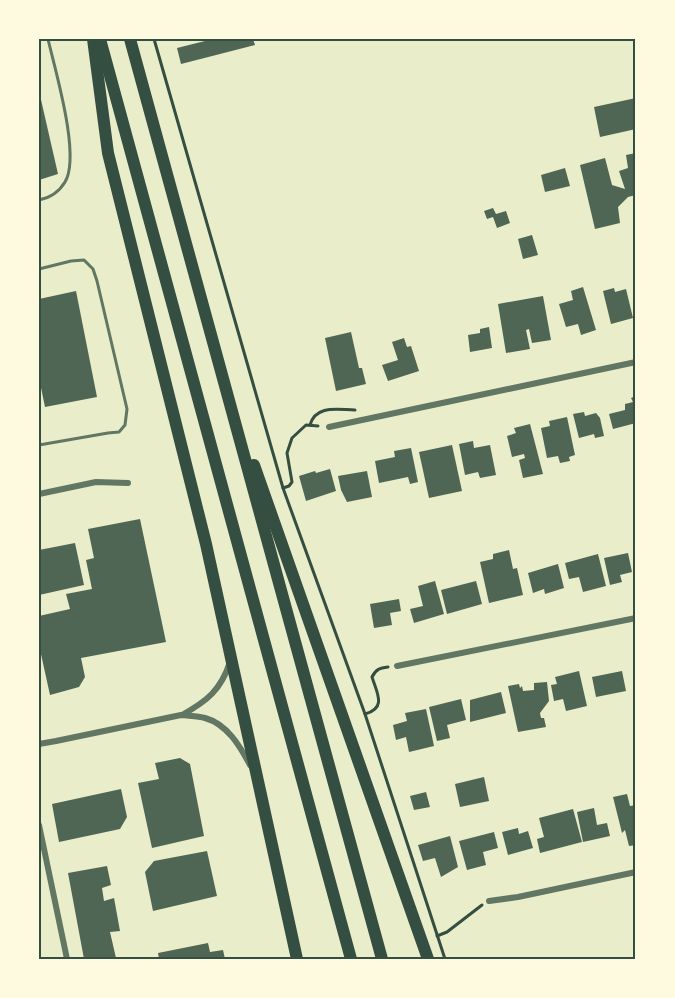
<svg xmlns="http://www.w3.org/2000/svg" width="675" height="998" viewBox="0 0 675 998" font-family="'Titillium Web',sans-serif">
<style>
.building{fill:#4f6655}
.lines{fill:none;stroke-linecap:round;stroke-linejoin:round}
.path{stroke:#344e41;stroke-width:3}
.service{stroke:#617663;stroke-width:3}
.minor{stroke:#617663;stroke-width:6}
.motorway{stroke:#344e41;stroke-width:12}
.neatline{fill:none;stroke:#344e41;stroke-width:2}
</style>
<rect width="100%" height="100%" fill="#e9edc9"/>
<g class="building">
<polygon points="213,39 253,39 255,45 181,64 177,48"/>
<polygon points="39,91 58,174 39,180"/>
<polygon points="636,98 636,129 600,137 594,107"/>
<polygon points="636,153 636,195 628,197 618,207 620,223 595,229 580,165 605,158 612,185 625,189 619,171 628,168 626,155"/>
<polygon points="565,168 570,186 545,192 541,175"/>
<polygon points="493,208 496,214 506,211 510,223 497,228 493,217 487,219 484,211"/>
<polygon points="532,235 538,255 523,259 518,239"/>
<polygon points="583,287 596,330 581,335 578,324 566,327 559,304 573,300 571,291"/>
<polygon points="614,288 615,292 626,289 633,318 611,324 603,291"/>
<polygon points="76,291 97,397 45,407 39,378 39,299"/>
<polygon points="543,296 551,340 532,343 529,329 526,330 530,349 506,353 498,304"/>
<polygon points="489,327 492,348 470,352 468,335 480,333 480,329"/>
<polygon points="351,332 359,368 362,368 366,384 336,391 325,338"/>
<polygon points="404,338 407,347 411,346 419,371 388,381 382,365 398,360 392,342"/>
<polygon points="636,396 636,423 613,429 609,414 625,410 625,404 633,402 631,398"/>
<polygon points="584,412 585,416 596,413 600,418 604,436 595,438 594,434 579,438 573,414"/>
<polygon points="567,417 575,455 569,457 570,461 560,463 558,456 547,458 541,428 550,426 549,421"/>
<polygon points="530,424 543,474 523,478 519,460 525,458 524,454 512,457 507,436 516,433 514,428"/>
<polygon points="473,441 474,448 490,445 496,475 480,478 478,472 465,475 459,444"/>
<polygon points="452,445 462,491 429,498 419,452"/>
<polygon points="411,448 418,482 410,484 408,477 379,483 375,461 395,457 394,451"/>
<polygon points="330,469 336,491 306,501 299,476 315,471 316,473"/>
<polygon points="367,471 372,497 347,502 341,490 338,476"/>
<polygon points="140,519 166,642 81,658 85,677 79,687 50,695 39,645 39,616 70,609 66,594 92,589 86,560 94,558 88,529"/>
<polygon points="75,543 84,585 39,595 39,550"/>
<polygon points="509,550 513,569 517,568 523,595 489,603 480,562 493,559 493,554"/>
<polygon points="628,553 632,572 620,575 622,582 610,585 604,558"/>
<polygon points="598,554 606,586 583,592 579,577 569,579 565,563"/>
<polygon points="558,564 564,588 545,594 544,589 533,593 528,573"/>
<polygon points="435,581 444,614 414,623 410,609 423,606 418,586"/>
<polygon points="476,581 482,604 447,614 441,590"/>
<polygon points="399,599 401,611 390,613 392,625 374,628 370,604"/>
<polygon points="579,671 587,706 566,711 563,699 554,701 551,685 557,684 555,677"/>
<polygon points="622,671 626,691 596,697 592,677"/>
<polygon points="547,682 549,701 540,713 541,718 544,718 546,727 518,732 508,686 519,684 520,688 522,686 523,691 534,690 534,683"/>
<polygon points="501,692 506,713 470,722 470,700"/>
<polygon points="461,699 466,720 447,725 450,738 437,741 429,707"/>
<polygon points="426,709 434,746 409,752 406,737 396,740 393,725 407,721 405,713"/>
<polygon points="180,758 190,764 204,836 152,848 138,783 159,779 155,763"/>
<polygon points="484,777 489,801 460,807 455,784"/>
<polygon points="121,789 127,817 120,829 59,842 52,804"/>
<polygon points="426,792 430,807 414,810 410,796"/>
<polygon points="627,794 630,806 636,805 636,845 629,846 625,830 622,833 613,797"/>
<polygon points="594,808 597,825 607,823 610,836 583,842 577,812"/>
<polygon points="573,809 582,842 540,853 537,839 544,837 539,818"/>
<polygon points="518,828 519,834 528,831 533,848 508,855 502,832"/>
<polygon points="494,832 498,848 483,852 486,865 467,870 459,841"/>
<polygon points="450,836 458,867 441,877 435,858 423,861 418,845"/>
<polygon points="207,851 217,896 153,911 145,872 154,861"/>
<polygon points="107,866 111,885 102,888 104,901 114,898 120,931 110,932 116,958 84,959 68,873"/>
<polygon points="208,943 210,952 223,950 225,959 159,959 158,953"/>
</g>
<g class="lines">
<g class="path">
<polyline points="154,39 283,488 365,714 445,959"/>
<path d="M 310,425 C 316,404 339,410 355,410"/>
<polyline points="283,488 289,486 292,482 287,453 292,438 306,425 318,426"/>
<path d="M 365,714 C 387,708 377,693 372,677 C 376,669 380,668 388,667"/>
<polyline points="437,936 447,932 482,905"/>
</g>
<g class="service">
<path d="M 39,200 C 49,198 59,192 65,182 C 81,156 55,70 48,39"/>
<polyline points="39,269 71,261 84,260 93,269 97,281 127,409 125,425 119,432 108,433 39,445"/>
</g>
<g class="minor">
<polyline points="329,427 636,362"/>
<polyline points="39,494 96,482 128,483"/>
<polyline points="397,666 636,618"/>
<path d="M 182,715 C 207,701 221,690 230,662"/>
<path d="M 39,744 L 56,741 L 181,715 C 189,716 198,716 205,718 C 227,724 240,746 250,765"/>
<polyline points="39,825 67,959"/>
<polyline points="489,901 518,897 636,872"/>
</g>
<g class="motorway">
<polyline points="93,39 108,153 206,544 297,959"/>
<polyline points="100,39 351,959"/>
<polyline points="130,39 382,959"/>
<polyline points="254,465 428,959"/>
</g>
</g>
<rect width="675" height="998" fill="none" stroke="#fefae0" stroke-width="81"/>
<rect x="40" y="40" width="594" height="918" class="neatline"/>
</svg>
